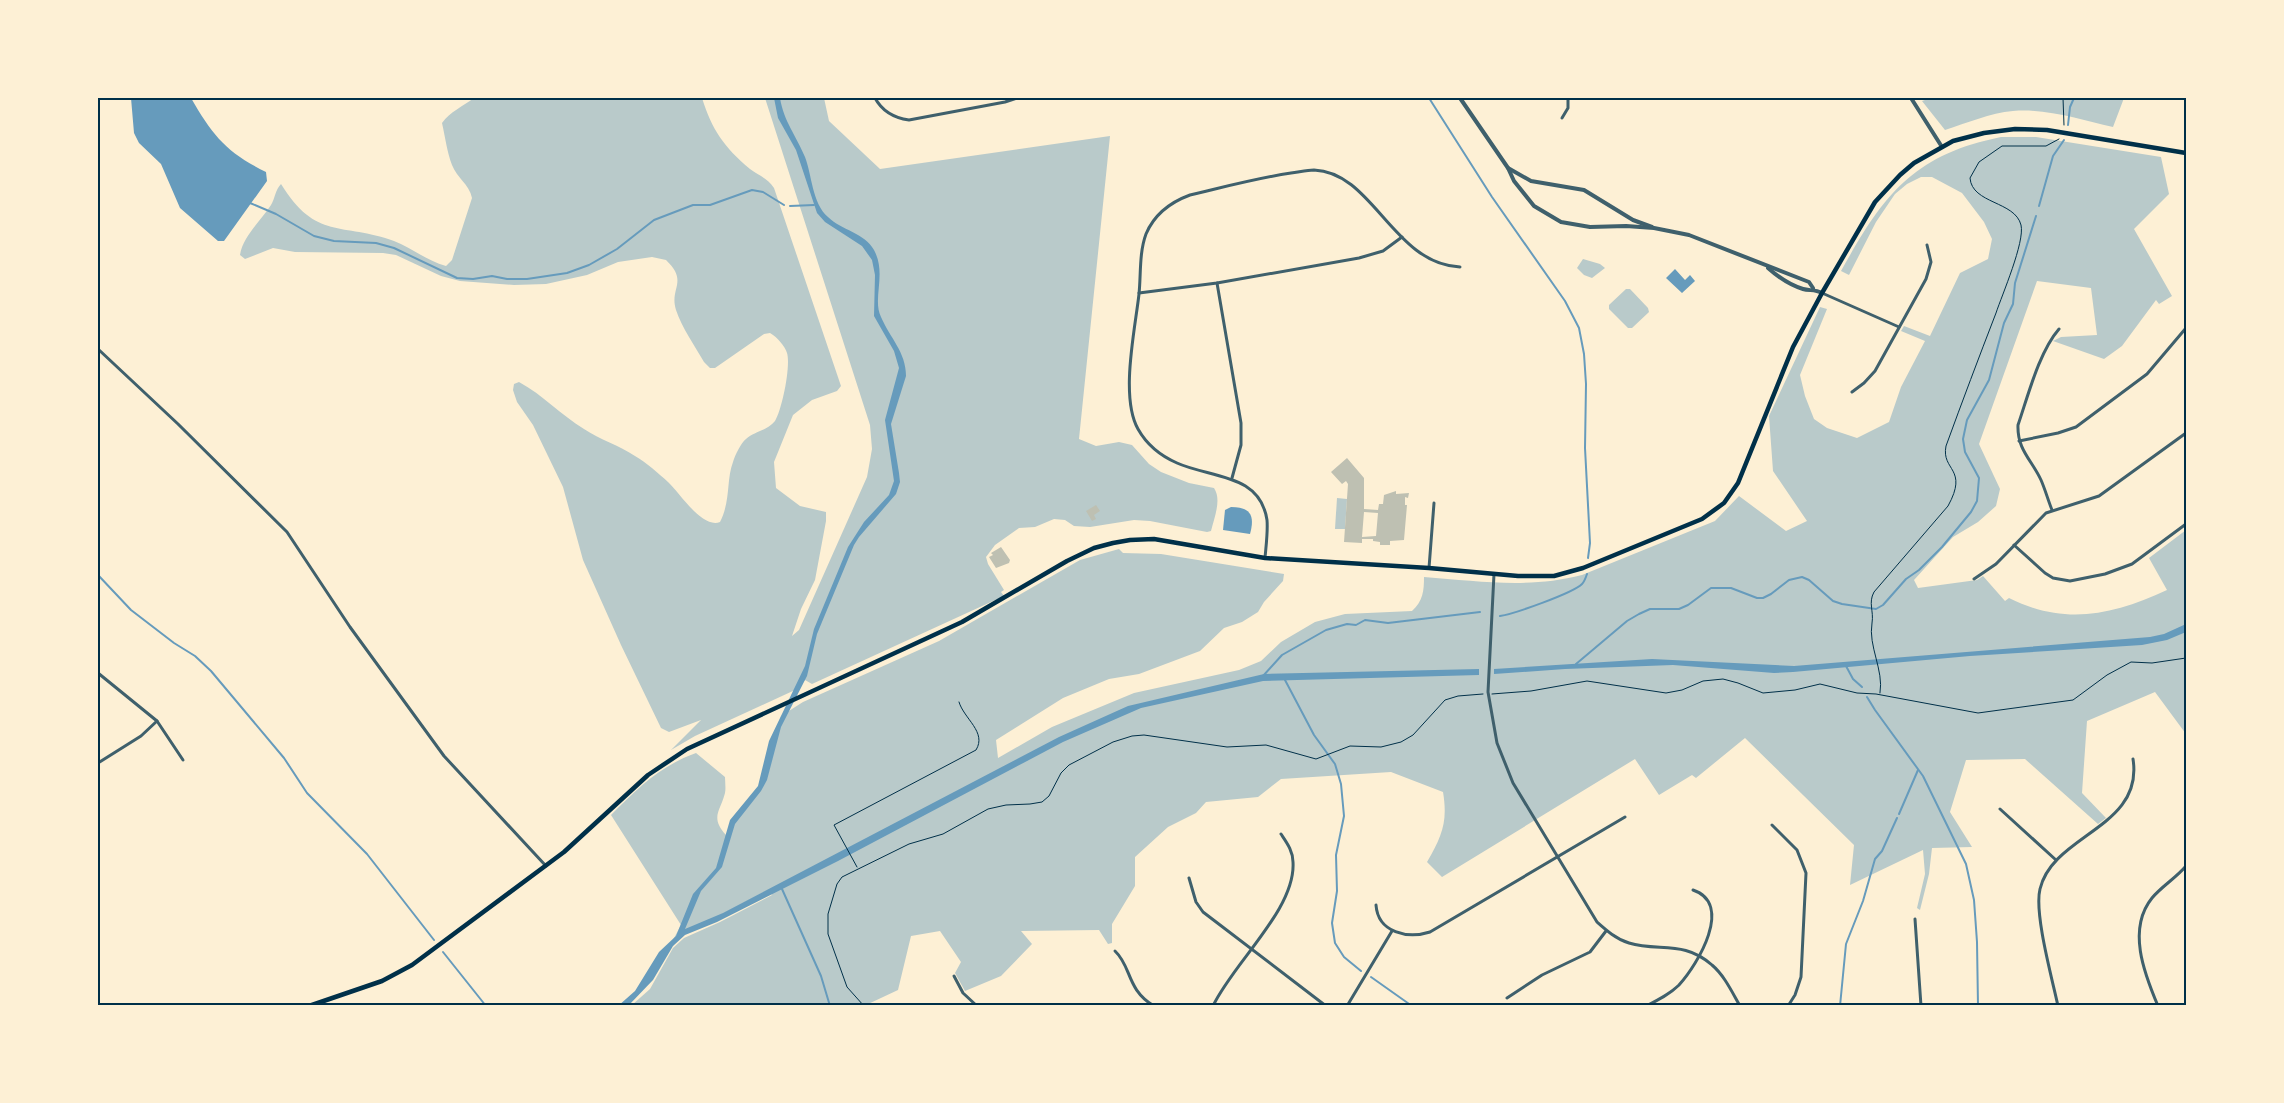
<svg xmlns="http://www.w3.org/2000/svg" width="2284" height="1103" viewBox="0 0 2284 1103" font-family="'PT Sans',sans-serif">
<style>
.green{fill:#b9caca}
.water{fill:#669bbc}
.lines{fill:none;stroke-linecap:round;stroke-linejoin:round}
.stream{stroke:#669bbc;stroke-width:2}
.building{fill:#bec0b2;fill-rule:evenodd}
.path{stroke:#003049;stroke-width:1}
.minor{stroke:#3f606c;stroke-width:3}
.tertiary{stroke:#3f606c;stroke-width:4}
.secondary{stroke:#003049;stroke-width:4.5}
.neatline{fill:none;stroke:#003049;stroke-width:2}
</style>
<rect width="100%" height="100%" fill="#fdf0d5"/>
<g class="green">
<path d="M 474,98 L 702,98 C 712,130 724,147 750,169 C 759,176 768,178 774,188 L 841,386 L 837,391 L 812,400 L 793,415 L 774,462 L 776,488 L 800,506 L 826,512 L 826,521 L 815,580 L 801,609 L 792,636 L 799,630 L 867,477 L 872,449 L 870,425 L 765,98 L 824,98 L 829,121 L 880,169 L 1110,136 L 1079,439 L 1096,446 L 1119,442 L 1132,445 L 1149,464 L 1161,472 L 1189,483 L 1214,488 C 1222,500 1214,518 1211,531 L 1207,532 L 1150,521 L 1134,520 L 1090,527 L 1074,526 L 1065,520 L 1054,519 L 1035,527 L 1019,528 L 995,545 L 986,557 L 988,564 L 1004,590 L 1001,592 L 1004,596 L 812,684 L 805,680 L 795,690 L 695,736 L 671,750 L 701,720 L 669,732 L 661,728 L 621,645 L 583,560 L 563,487 L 533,425 L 517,402 L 513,390 L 514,384 L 519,382 C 543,395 561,415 584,429 C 600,440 619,445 635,456 C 647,463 658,473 668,482 C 680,493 702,529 720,522 C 731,500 726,481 733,462 C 735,455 741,443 746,439 C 755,431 767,431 775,421 C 782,410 791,366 787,353 C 785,346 777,337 770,333 L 764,334 L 715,368 L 710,368 L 704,362 C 695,346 682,328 676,310 C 669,288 689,282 666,260 L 652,257 L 618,262 L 587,275 L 546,284 L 514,285 L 460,281 L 441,276 L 396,255 L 383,253 L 295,252 L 273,248 L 245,259 L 240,255 C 243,236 260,222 271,205 C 275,199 275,190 281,184 C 316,241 342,222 394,241 C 412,248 427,261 446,266 L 452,260 L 472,198 C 469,184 457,178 452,165 C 447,152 445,136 442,123 C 450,112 463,106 474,98 Z"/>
<path d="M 1931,98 L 2124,98 L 2113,127 C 2081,120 2047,108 2013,111 C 1990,113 1967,123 1945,130 L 1922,101 Z"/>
<path d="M 2001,137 L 2036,137 L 2161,157 L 2169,194 L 2134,229 L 2172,296 L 2159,304 L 2156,300 L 2122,346 L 2104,359 L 2053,341 L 2061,337 L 2097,335 L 2091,288 L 2037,281 L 1979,444 L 2000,489 L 1996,506 L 1978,522 L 1953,537 L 1914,580 L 1918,588 L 1977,580 L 1983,576 L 2005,601 L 2009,598 C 2065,626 2113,615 2167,590 L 2149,558 L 2186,530 L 2186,734 L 2155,692 L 2087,721 L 2082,793 L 2106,818 L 2098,824 L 2025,759 L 1966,760 L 1950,812 L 1972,847 L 1932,848 L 1929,874 L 1920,910 L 1917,908 L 1925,874 L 1923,850 L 1850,885 L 1854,845 L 1745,738 L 1696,778 L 1692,775 L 1659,795 L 1635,759 L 1442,877 L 1427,862 C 1442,836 1448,822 1443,792 L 1391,772 L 1281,779 L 1258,797 L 1206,802 L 1196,813 L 1168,827 L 1135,857 L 1135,886 L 1112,924 L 1112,943 L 1108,944 L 1099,930 L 1021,931 L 1032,944 L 1001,976 L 965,991 L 955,973 L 961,962 L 940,931 L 911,936 L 898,990 L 866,1005 L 632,1005 L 650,989 L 673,948 L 684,938 L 720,922 L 772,895 L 768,890 L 673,940 L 681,925 L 611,815 C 638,788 660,766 696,753 L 725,777 C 725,782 726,788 725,793 C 720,812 710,817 726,835 L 735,818 L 760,790 L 781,716 L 803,702 L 939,641 L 1080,560 L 1119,549 L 1123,553 L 1161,554 L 1284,574 L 1283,581 L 1264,602 L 1258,612 L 1242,622 L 1224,628 L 1200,651 L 1139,674 L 1109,679 L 1063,698 L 996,740 L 998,758 L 1052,727 L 1134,693 L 1239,670 L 1261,661 L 1281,642 L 1315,622 L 1345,614 L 1412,611 C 1423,601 1424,591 1424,577 C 1479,581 1528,589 1582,575 L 1715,521 L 1739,496 L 1786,531 L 1807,521 L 1773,471 L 1769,416 L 1820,307 L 1827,309 L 1800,375 L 1805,396 L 1814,419 L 1827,428 L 1857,438 L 1889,422 L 1901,387 L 1925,341 L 1901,331 L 1904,326 L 1930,336 L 1960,273 L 1988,259 L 1992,239 L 1984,222 L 1962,193 L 1932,177 L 1921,177 L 1907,184 L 1895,194 L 1876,222 L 1849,275 L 1841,271 C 1883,196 1912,155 2001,137 Z"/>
<polygon points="1583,259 1600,264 1605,268 1592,278 1584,275 1577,268"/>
<polygon points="1626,289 1630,289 1648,308 1649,312 1632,328 1628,328 1609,309 1609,305"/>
<polygon points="1337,498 1347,499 1345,529 1335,529"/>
</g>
<g class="water">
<path d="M 131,98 L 191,98 C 213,136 226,152 266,172 L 267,181 L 224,241 L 218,241 L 180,208 L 161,164 L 139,143 L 134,133 Z"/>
<path d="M 774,98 L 780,98 C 784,122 796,135 805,157 C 812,175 812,203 828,217 C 841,230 865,233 874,250 C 887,274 872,298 881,317 C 890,338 906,352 906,376 L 891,424 L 899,473 L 900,482 L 896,494 L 859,537 L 854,545 L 817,634 L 807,676 L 781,727 L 767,780 L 761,791 L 735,824 L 722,867 L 701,891 L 685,929 L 723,913 L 1059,737 L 1128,706 L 1264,674 L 1479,669 L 1479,675 L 1263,681 L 1141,708 L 1063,742 L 838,861 L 717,922 L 685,935 L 673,946 L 653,980 L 629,1005 L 618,1006 L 635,991 L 659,952 L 676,936 L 693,894 L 716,868 L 730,820 L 758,786 L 769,741 L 805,666 L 814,629 L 848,547 L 864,522 L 889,495 L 894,481 L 885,420 L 899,368 L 894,351 L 874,316 L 875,275 L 872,260 L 862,246 L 825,222 L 817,213 L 796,150 L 778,118 Z"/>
<polygon points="1675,269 1685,280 1690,275 1695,281 1682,293 1666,278"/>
<path d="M 1231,507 C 1251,507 1255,516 1250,534 L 1223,530 L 1225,510 Z"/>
<polygon points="2186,624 2186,632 2167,640 2142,645 1970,656 1793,672 1774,673 1673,665 1565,669 1494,674 1494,669 1652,659 1794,666 2150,637 2164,634"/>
</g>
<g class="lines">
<g class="stream">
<polyline points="1429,98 1492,197 1565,301 1579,328 1584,354 1586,384 1585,448 1590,543 1588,558"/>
<polyline points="2068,125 2070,107 2074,98"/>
<polyline points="250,203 276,214 314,236 334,241 376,243 394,248 457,278 473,279 492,276 507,279 527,279 567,273 589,265 617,249 654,220 693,205 710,205 752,190 763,192 784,205"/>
<polyline points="790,206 814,205"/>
<polyline points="2039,206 2053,156 2064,140"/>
<polyline points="98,575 131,610 174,643 195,656 211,671 284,758 307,793 367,854 434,940"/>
<path d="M 1500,616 C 1514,614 1573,593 1582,584 C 1584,582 1586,577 1587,574"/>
<polyline points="1576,664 1627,621 1639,614 1650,609 1679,609 1688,605 1711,588 1731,588 1757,598 1763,598 1771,594 1789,580 1802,577 1809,580 1833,601 1842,604 1876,609 1883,605 1906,579 1919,570 1942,547 1971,512 1977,501 1979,478 1965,452 1963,439 1967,420 1989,380 2004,323 2013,304 2015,283 2036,216"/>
<polyline points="1846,666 1853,679 1862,687"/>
<polyline points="1263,676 1282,655 1326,630 1347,624 1356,625 1365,620 1388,623 1480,612"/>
<polyline points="1285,680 1314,735 1335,764 1341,784 1344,816 1336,855 1337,891 1332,923 1335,943 1344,957 1361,971"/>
<polyline points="1867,697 1875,710 1923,776 1966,864 1974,900 1977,942 1978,1006"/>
<polyline points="1899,814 1918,770"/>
<polyline points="782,889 821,976 830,1006"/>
<polyline points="443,952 486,1006"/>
<polyline points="1371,977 1412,1006"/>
<polyline points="1840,1006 1846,944 1863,901 1875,859 1882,851 1897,818"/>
</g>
</g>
<g class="building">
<path d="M 1347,458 L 1364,478 L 1364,509 L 1378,510 L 1379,504 L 1383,504 L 1384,495 L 1396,491 L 1396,494 L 1409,493 L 1408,498 L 1405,497 L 1405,505 L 1407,505 L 1404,540 L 1390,541 L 1390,545 L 1380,545 L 1380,542 L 1373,541 L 1373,539 L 1362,539 L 1362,543 L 1344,542 L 1348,484 L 1346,481 L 1342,484 L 1331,472 ZM 1364,512 L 1378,513 L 1376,536 L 1362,537 Z"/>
<polygon points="1096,505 1100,511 1094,515 1096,519 1092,521 1086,511"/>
<polygon points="1001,547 1010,560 1009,563 996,568 989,557 993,555 991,553"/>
</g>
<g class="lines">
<g class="path">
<polyline points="2063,98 2064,125"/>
<path d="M 1880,693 C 1884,670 1868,646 1872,623 C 1874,611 1868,603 1874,592 L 1948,506 C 1969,468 1941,471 1946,446 C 1962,402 1979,357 1996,313 C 2002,295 2025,242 2021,225 C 2015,201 1972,204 1970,178 L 1979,162 L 2002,146 L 2046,146 L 2059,139"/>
<polyline points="1492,694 1531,691 1587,681 1666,693 1682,690 1703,681 1723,679 1738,683 1763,693 1795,690 1820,684 1857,693 1876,694 1978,713 2073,700 2107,675 2131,662 2152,663 2186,658"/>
<path d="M 857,867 L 834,825 L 976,750 C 987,732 964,719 959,702"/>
<polyline points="864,1006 847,987 828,934 828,914 837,884 842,877 909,844 943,834 988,809 1006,805 1030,804 1042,802 1049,796 1061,773 1069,765 1113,742 1132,736 1144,735 1227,747 1266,745 1316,759 1350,746 1381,747 1401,742 1413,735 1445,700 1458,696 1483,694"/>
</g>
<g class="minor">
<path d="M 875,98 C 882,111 895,118 909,120 L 1005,102 L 1017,98"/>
<polyline points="2186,98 2186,100"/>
<polyline points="1562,118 1568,108 1568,98"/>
<polyline points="1217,283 1241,423 1241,445 1232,478"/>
<polyline points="1139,293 1217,283 1359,258 1383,251 1402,237"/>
<polyline points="1822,293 1899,327"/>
<polyline points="98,349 178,424 287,532 350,627 444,756 546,866"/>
<polyline points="1852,392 1864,383 1875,371 1926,279 1931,262 1927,245"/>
<polyline points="2019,441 2058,433 2076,427 2147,374 2186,328"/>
<path d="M 2052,510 C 2048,500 2045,489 2041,480 C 2032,460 2017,450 2018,425 C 2028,396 2039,352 2059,329"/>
<polyline points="2014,545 2045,573 2053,578 2070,581 2105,574 2132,564 2186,524"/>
<path d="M 1265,558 C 1266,546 1268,532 1267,520 C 1260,473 1210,478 1177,463 C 1161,456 1147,445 1138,429 C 1120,397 1135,330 1139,294 C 1141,275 1139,253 1146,234 C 1154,215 1171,202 1190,195 C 1224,187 1257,178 1291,173 C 1299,172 1307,170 1314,170 C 1373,172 1393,264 1460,267"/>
<polyline points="1429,568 1434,503"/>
<path d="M 1494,574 L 1488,692 L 1497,743 L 1513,783 L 1597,922 C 1606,930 1616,939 1629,943 C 1659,952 1684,940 1712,965 C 1724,975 1732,992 1740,1006"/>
<polyline points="1974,579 1996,564 2046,513 2099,496 2186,433"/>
<polyline points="98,673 157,721 183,760"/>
<polyline points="98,763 141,736 157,721"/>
<polyline points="2000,809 2056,860"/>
<polyline points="1772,825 1797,850 1806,873 1801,977 1795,995 1788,1006"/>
<polyline points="1189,878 1196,902 1203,912 1326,1006"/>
<path d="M 1376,905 C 1378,933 1408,939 1430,932 L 1625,817"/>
<polyline points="1915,919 1921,1006"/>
<path d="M 1115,951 C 1132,967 1126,989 1154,1006"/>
<polyline points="954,976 963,993 977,1006"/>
<polyline points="1507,998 1542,975 1590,952 1606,931"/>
<path d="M 1213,1006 C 1233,963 1296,909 1293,862 C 1293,851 1287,843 1281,834"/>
<polyline points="1347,1006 1392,931"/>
<path d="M 1646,1006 C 1658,1000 1670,994 1679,985 C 1698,964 1734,904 1693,890"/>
<path d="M 2058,1006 C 2052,978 2034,913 2040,889 C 2053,834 2144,828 2133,759"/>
<path d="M 2158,1006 C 2144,973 2127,929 2152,898 C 2162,886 2176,878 2186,866"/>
</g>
<g class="tertiary">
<polyline points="1460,98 1508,168 1514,181 1534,206 1561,222 1590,227 1626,226 1654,228 1689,235 1809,282 1813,288"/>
<polyline points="1911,98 1942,147"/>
<polyline points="1508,168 1531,181 1584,190 1633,220 1652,227"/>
<path d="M 1768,268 C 1777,276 1790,285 1803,289 C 1809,291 1815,289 1822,293"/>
</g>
<polyline class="secondary" points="309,1006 382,981 412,965 564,852 648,775 687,749 962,622 1067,561 1094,548 1113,543 1130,540 1154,539 1265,558 1429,568 1518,576 1554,576 1583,568 1702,519 1724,503 1738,483 1793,347 1822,293 1875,202 1900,175 1914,163 1953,141 1984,133 2015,129 2047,130 2186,153"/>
</g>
<rect width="2284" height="1103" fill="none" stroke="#fdf0d5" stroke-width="198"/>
<rect x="99" y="99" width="2086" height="905" class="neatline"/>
</svg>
